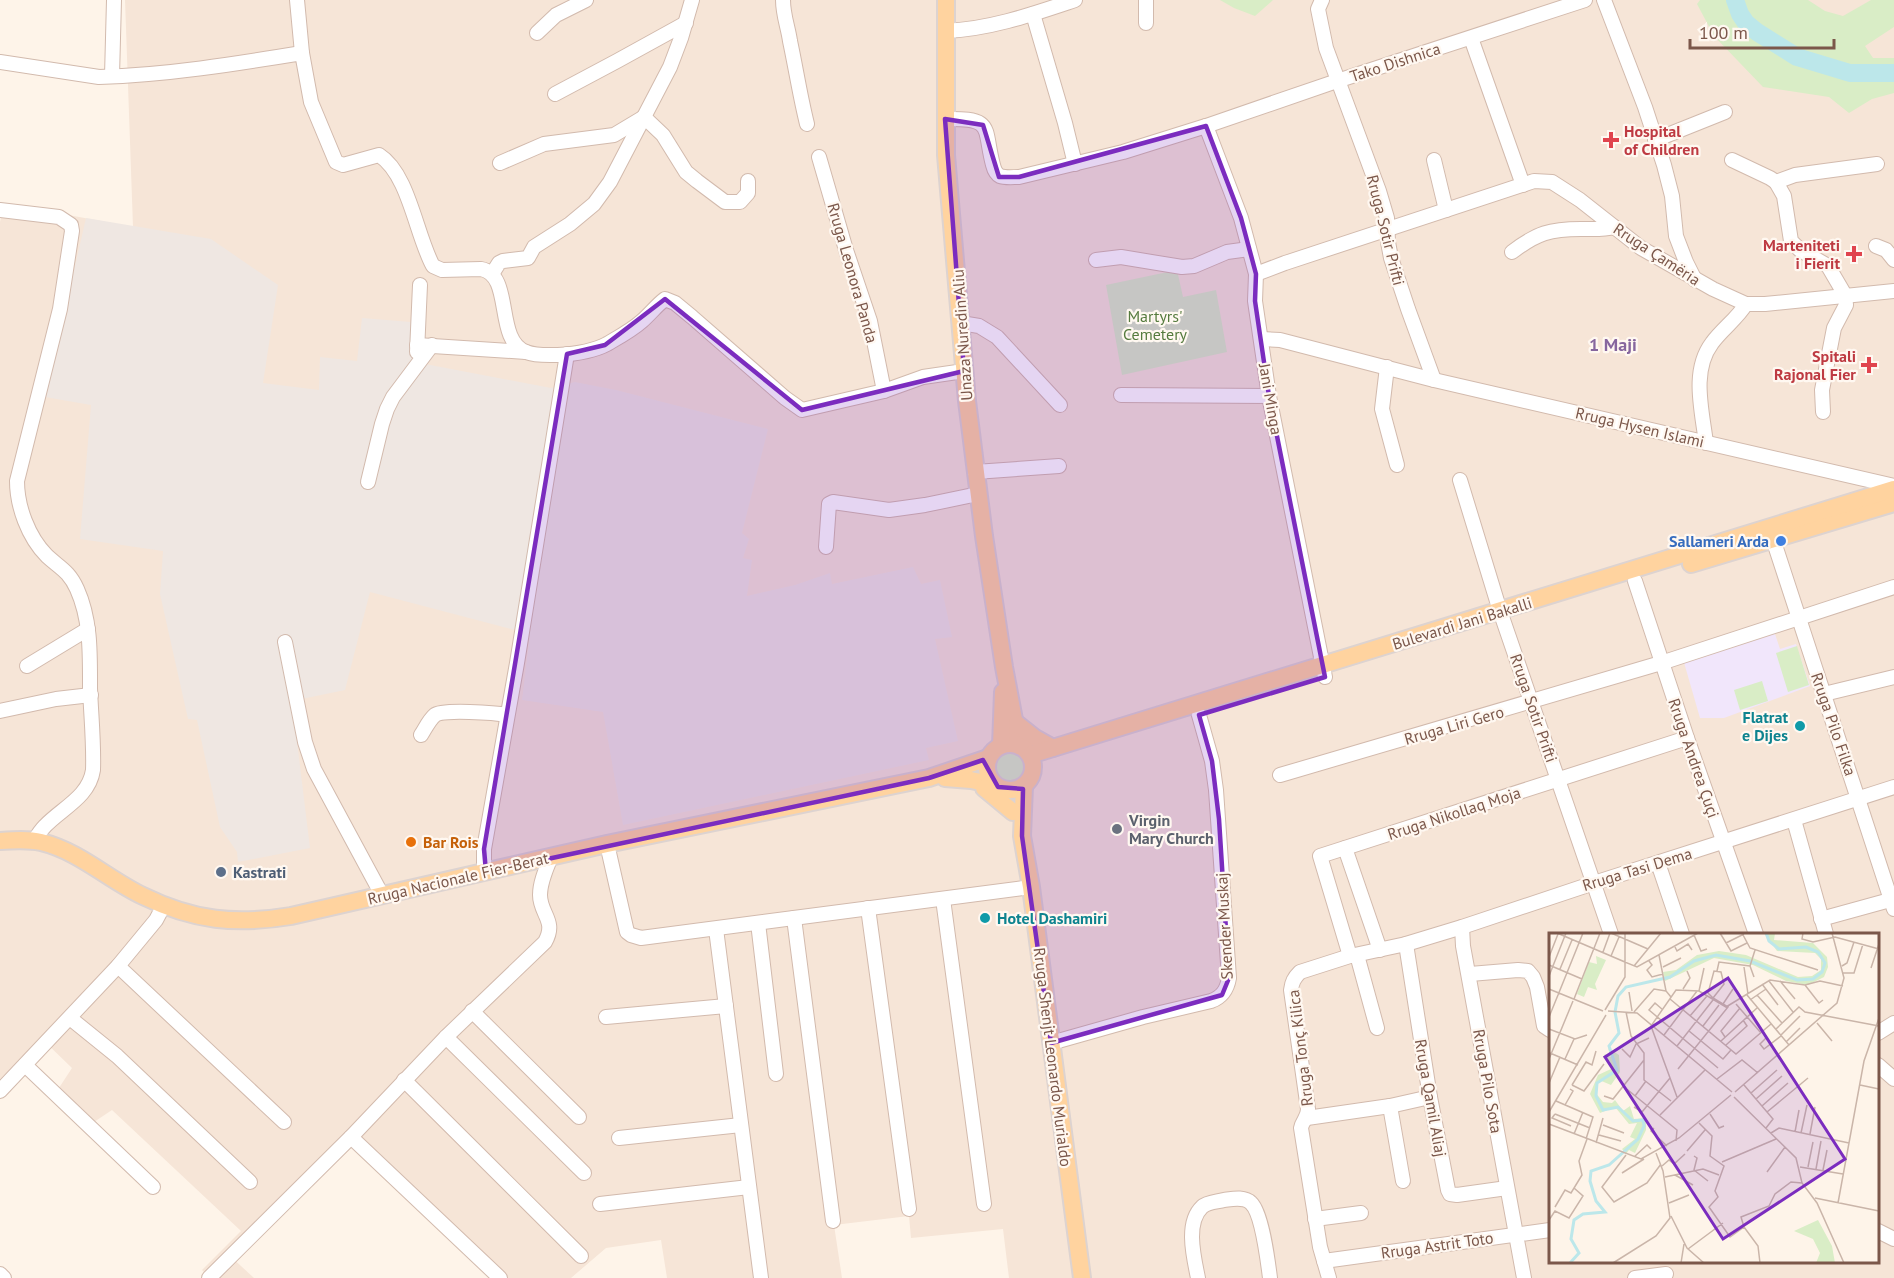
<svg xmlns="http://www.w3.org/2000/svg" width="1894" height="1278" viewBox="0 0 1894 1278" font-family="'PT Sans',sans-serif">
<style>
.residential{fill:#f6e5d7;fill-rule:evenodd}
.industrial{fill:#efe7e2}
.education{fill:#f1e6fb}
.green{fill:#d9edc6}
.lines{fill:none;stroke-linecap:round;stroke-linejoin:round}
.river{stroke:#bce7ea;stroke-width:18}
.minor-casing{stroke:#d2baad;stroke-width:16}
.major-casing{stroke:#ddd3d0;stroke-width:20}
.minor{stroke:#fff;stroke-width:14}
.major{stroke:#ffd39f;stroke-width:16}
.marked{fill:#7b2cbf;fill-opacity:0.2;stroke:#7b2cbf;stroke-width:4.5;stroke-linejoin:round}
.health-dot{fill:#e0444e;stroke:#fff8f1;stroke-width:2}
.shop-dot{fill:#3f7fe0;stroke:#fff8f1;stroke-width:2}
.culture-dot{fill:#0f9aa8;stroke:#fff8f1;stroke-width:2}
.worship-dot{fill:#6b7280;stroke:#fff8f1;stroke-width:2}
.food-dot{fill:#e8710a;stroke:#fff8f1;stroke-width:2}
.service-dot{fill:#5c6f8a;stroke:#fff8f1;stroke-width:2}
.labels{text-anchor:middle;stroke-width:4.5;stroke-linejoin:round;paint-order:stroke}
.street-label{font-size:16px;fill:#7b574a;stroke:#fff8f1}
.health-label{font-size:16px;font-weight:bold;fill:#be3a42;stroke:#fff8f1;text-anchor:end}
.park-label{font-size:16px;fill:#557b3e;stroke:#fff8f1}
.shop-label{font-size:16px;font-weight:bold;fill:#366cbe;stroke:#fff8f1;text-anchor:end}
.culture-label{font-size:16px;font-weight:bold;fill:#0d838f;stroke:#fff8f1;text-anchor:end}
.worship-label{font-size:16px;font-weight:bold;fill:#5b616d;stroke:#fff8f1;text-anchor:start}
.food-label{font-size:16px;font-weight:bold;fill:#c56008;stroke:#fff8f1;text-anchor:start}
.service-label{font-size:16px;font-weight:bold;fill:#4e5e75;stroke:#fff8f1;text-anchor:start}
.neighbourhood-label{font-size:18px;font-weight:bold;fill:#86669e;stroke:#fff8f1}
.inset-river{fill:none;stroke:#bce7ea;stroke-width:3}
.inset-road{fill:none;stroke:#cab5a9;stroke-width:1.5}
.view{fill:#7b2cbf;fill-opacity:0.15;stroke:#7b2cbf;stroke-width:3}
.inset-edge{fill:none;stroke:#7b574a;stroke-width:3}
</style>
<rect width="100%" height="100%" fill="#fef4e9"/>
<path class="residential" d="M 125,0 L 1894,0 L 1894,1278 L 1009,1278 L 1003,1229 L 911,1238 L 909,1216 L 834,1225 L 842,1278 L 769,1278 L 768,1276 L 757,1278 L 667,1278 L 661,1240 L 606,1248 L 571,1278 L 493,1278 L 344,1137 L 228,1254 L 254,1278 L 210,1278 L 202,1270 L 241,1231 L 112,1110 L 88,1126 L 55,1094 L 72,1068 L 41,1038 L 0,1079 L 0,222 L 4,203 L 133,227 ZM 1550,934 L 1878,934 L 1878,1262 L 1550,1262 Z"/>
<polygon class="industrial" points="86,218 211,239 278,285 263,383 319,390 320,357 357,361 362,318 411,322 425,364 551,388 575,382 616,390 768,429 742,533 749,539 743,558 752,560 747,596 795,585 830,573 832,584 913,567 921,584 940,580 952,637 935,639 958,741 926,748 929,760 623,825 603,712 522,700 530,634 370,592 345,690 292,701 310,848 238,862 237,852 220,827 197,720 188,719 160,594 163,551 80,539 91,405 45,397"/>
<polygon class="education" points="1774,631 1780,649 1796,644 1810,686 1724,718 1700,718 1683,659"/>
<g class="green">
<polygon points="1220,0 1273,0 1255,16 1234,8"/>
<polygon points="1700,0 1808,0 1825,11 1843,16 1871,0 1894,0 1894,27 1865,46 1873,58 1894,58 1894,93 1872,99 1849,113 1829,97 1763,87 1714,36 1697,4"/>
<polygon points="1177,270 1183,297 1216,290 1227,352 1122,375 1106,285"/>
<polygon points="1797,646 1809,685 1788,692 1776,653"/>
<polygon points="1762,681 1768,701 1740,710 1734,690"/>
<circle cx="1010" cy="767" r="14"/>
</g>
<g class="lines">
<polyline class="river" points="1735,0 1740,14 1746,23 1757,32 1797,57 1850,73 1894,73"/>
<defs>
<g id="minor">
<polyline points="297,0 302,53"/>
<path d="M 783,0 C 783,15 788,27 790,41 C 796,69 800,96 807,124"/>
<polyline points="1322,0 1318,9 1326,48 1379,191 1387,218 1388,242 1391,258 1408,309 1434,380"/>
<polyline points="1604,0 1645,107 1664,165 1672,196 1676,236 1686,262 1695,280"/>
<polyline points="1033,14 1065,123 1075,164"/>
<polyline points="1146,23 1146,0"/>
<path d="M 946,31 C 991,29 1033,14 1075,0"/>
<polyline points="537,33 556,15 586,0"/>
<polyline points="1471,38 1523,185"/>
<path d="M 0,62 L 99,77 C 167,75 235,64 302,53 L 311,102 L 336,162 L 343,165 L 379,155 C 409,174 416,235 433,266 L 442,270 L 481,269 C 514,275 494,340 526,352 C 536,356 548,355 558,355 C 575,354 592,352 607,344 C 619,337 632,330 642,321 C 650,314 657,305 665,299 L 675,303 L 692,317 L 785,398 L 802,410 L 884,391 L 923,377 L 964,371"/>
<polyline points="112,76 114,0"/>
<polyline points="555,94 617,61 686,23"/>
<path d="M 945,119 C 995,118 983,127 993,165 C 994,169 996,174 1000,176 C 1005,178 1013,177 1019,177 L 1123,152 L 1206,126 L 1337,81 L 1585,0"/>
<polyline points="1206,126 1241,218 1256,274 1255,301 1269,396 1325,677"/>
<polyline points="1655,140 1725,112"/>
<polyline points="819,157 846,250 870,321 884,391"/>
<polyline points="1434,160 1446,210"/>
<polyline points="1732,160 1770,178 1776,182"/>
<polyline points="500,163 544,144 614,135 644,117 663,135 686,172 697,181 725,202 740,202 748,193 748,181"/>
<path d="M 0,210 L 59,217 L 71,225 L 72,231 L 60,309 L 17,481 C 17,506 28,537 47,556 C 60,568 69,571 77,589 C 91,620 90,654 90,688 C 91,715 94,743 93,770 C 89,797 62,808 45,826 C 41,830 37,836 34,841"/>
<polyline points="1876,246 1886,250 1894,260"/>
<path d="M 1512,252 C 1537,233 1550,229 1581,229 C 1593,229 1603,230 1614,227"/>
<polyline points="1096,260 1121,257 1182,267 1194,266 1227,252 1249,249"/>
<polyline points="492,274 499,263 503,261 528,258 534,247 570,224 594,204 610,182 670,67 681,38 692,0"/>
<polyline points="1256,274 1285,263 1534,181 1552,182 1580,200 1641,248 1713,289 1746,304 1765,304 1894,291"/>
<polyline points="961,323 979,326 997,337 1060,405"/>
<polyline points="1261,339 1280,340 1434,380 1894,486"/>
<polyline points="417,345 526,352"/>
<polyline points="417,352 420,285"/>
<polyline points="1387,367 1382,409 1397,465"/>
<polyline points="1121,395 1269,396"/>
<polyline points="1823,412 1822,390 1834,328 1846,305 1845,295 1828,266 1800,250 1791,241 1784,196 1776,182 1795,175 1877,164"/>
<path d="M 1706,443 C 1702,410 1691,371 1712,343 C 1722,329 1737,319 1746,304"/>
<polyline points="975,472 1059,466"/>
<polyline points="1460,480 1500,611 1611,934"/>
<polyline points="368,482 382,424 387,409 393,397 432,345"/>
<polyline points="1773,539 1894,909"/>
<polyline points="826,547 829,504 833,502 889,510 925,505 978,494"/>
<polyline points="1635,581 1687,738 1756,934"/>
<polyline points="285,642 305,742 314,769 382,895"/>
<polyline points="27,666 88,629"/>
<polyline points="1824,694 1894,677"/>
<polyline points="0,711 56,699 91,695"/>
<path d="M 421,735 C 425,729 429,720 435,715 C 442,709 496,713 507,715"/>
<polyline points="1280,775 1661,663 1894,587"/>
<polyline points="1794,820 1826,934"/>
<polyline points="607,844 627,932 631,935 641,938 1031,887"/>
<polyline points="1345,848 1380,950"/>
<polyline points="1658,863 1682,934"/>
<polyline points="486,872 484,864 484,849 517,663 567,354"/>
<polyline points="943,899 984,1204"/>
<polyline points="868,908 909,1209"/>
<polyline points="794,918 833,1221"/>
<polyline points="1821,919 1890,900"/>
<polyline points="758,923 776,1074"/>
<polyline points="1462,927 1463,946 1524,1278"/>
<polyline points="716,929 761,1278"/>
<polyline points="1406,944 1430,1097 1448,1190 1450,1194 1457,1195 1507,1188"/>
<polyline points="1357,955 1377,1028"/>
<polyline points="1350,956 1320,856 1687,738"/>
<polyline points="118,966 284,1122"/>
<polyline points="1470,974 1518,970 1528,971 1533,977 1537,987 1544,1026 1550,1030"/>
<polyline points="472,1011 579,1117"/>
<polyline points="606,1017 726,1006"/>
<polyline points="70,1018 117,1056 250,1182"/>
<polyline points="1878,1033 1894,1023"/>
<polyline points="446,1037 584,1173"/>
<path d="M 1051,1043 L 1143,1017 L 1211,1001 C 1222,997 1227,990 1229,978 L 1216,790 L 1212,761 L 1199,715"/>
<polyline points="25,1065 153,1187"/>
<polyline points="1878,1065 1894,1079"/>
<polyline points="404,1080 581,1256"/>
<polyline points="0,1091 118,966 156,920 164,905"/>
<polyline points="1390,1106 1403,1181"/>
<polyline points="1307,1118 1390,1106 1430,1097"/>
<polyline points="351,1137 500,1278"/>
<polyline points="619,1138 741,1125"/>
<polyline points="600,1204 749,1187"/>
<polyline points="1315,1219 1361,1213"/>
<polyline points="1878,1231 1894,1239"/>
<polyline points="1324,1261 1550,1230"/>
<polyline points="0,1274 4,1278"/>
<path d="M 209,1278 L 351,1137 L 446,1037 L 545,942 C 557,921 540,914 540,895 C 540,882 546,869 551,857"/>
<path d="M 1198,1278 C 1194,1258 1185,1223 1202,1207 C 1207,1202 1217,1202 1224,1200 C 1232,1199 1244,1196 1251,1203 C 1262,1213 1268,1262 1270,1278"/>
<path d="M 1329,1278 L 1320,1247 L 1301,1128 C 1302,1121 1308,1118 1308,1109 L 1291,990 C 1292,982 1294,978 1300,972 L 1350,956 L 1406,944 L 1462,927 L 1594,883 L 1894,787"/>
<polyline points="1635,1278 1666,1274"/>
</g>
<g id="major">
<polyline points="946,0 946,155 967,401 984,536 1004,667 1019,746"/>
<polyline points="1691,564 1894,503"/>
<polyline points="1016,723 1035,738 1053,748"/>
<circle cx="1010" cy="767" r="23"/>
<polyline points="1001,746 1003,692"/>
<polyline points="1030,755 1894,489"/>
<polyline points="945,778 971,780 995,785"/>
<polyline points="1024,786 1022,836 1031,887 1082,1278"/>
<polyline points="984,788 1013,812"/>
<path d="M 0,841 C 14,840 28,839 41,842 C 79,851 109,880 143,896 C 194,921 236,925 291,916 L 607,844 L 929,778 L 988,758"/>
</g>
</defs>
<use href="#minor" class="minor-casing"/>
<use href="#major" class="major-casing"/>
<use href="#minor" class="minor"/>
<use href="#major" class="major"/>
</g>
<path class="marked" d="M 945,119 L 983,125 L 999,177 L 1019,177 L 1206,126 L 1241,218 L 1256,274 L 1255,301 L 1269,396 L 1325,677 L 1199,715 L 1212,761 L 1219,819 L 1229,978 L 1222,995 L 1051,1043 L 1022,836 L 1023,789 L 998,787 L 983,760 L 929,778 L 486,872 L 484,849 L 567,354 L 605,345 L 665,299 L 802,410 L 964,371 Z"/>
<g class="health-dot">
<path d="M1608 131h6v6h6v6h-6v6h-6v-6h-6v-6h6z"/>
<path d="M1851 245h6v6h6v6h-6v6h-6v-6h-6v-6h6z"/>
<path d="M1866 356h6v6h6v6h-6v6h-6v-6h-6v-6h6z"/>
</g>
<circle class="shop-dot" cx="1781" cy="541" r="6"/>
<g class="culture-dot">
<circle cx="1800" cy="726" r="6"/>
<circle cx="985" cy="918" r="6"/>
</g>
<circle class="worship-dot" cx="1117" cy="829" r="6"/>
<circle class="food-dot" cx="411" cy="842" r="6"/>
<circle class="service-dot" cx="221" cy="872" r="6"/>
<g class="labels">
<g class="street-label">
<text transform="translate(1395 62) rotate(-18)" y="6">Tako Dishnica</text>
<text transform="translate(1386 230) rotate(76)" y="6">Rruga Sotir Prifti</text>
<text transform="translate(1657 254) rotate(33)" y="6">Rruga Çamëria</text>
<text transform="translate(853 273) rotate(74)" y="6">Rruga Leonora Panda</text>
<text transform="translate(962 335) rotate(-94)" y="6">Unaza Nuredin Aliu</text>
<text transform="translate(1271 399) rotate(80)" y="6">Jani Minga</text>
<text transform="translate(1640 427) rotate(13)" y="6">Rruga Hysen Islami</text>
<text transform="translate(1462 623) rotate(-17)" y="6">Bulevardi Jani Bakalli</text>
<text transform="translate(1534 708) rotate(71)" y="6">Rruga Sotir Prifti</text>
<text transform="translate(1834 724) rotate(71)" y="6">Rruga Pilo Filka</text>
<text transform="translate(1454 725) rotate(-16)" y="6">Rruga Liri Gero</text>
<text transform="translate(1694 758) rotate(71)" y="6">Rruga Andrea Çuçi</text>
<text transform="translate(1454 813) rotate(-18)" y="6">Rruga Nikollaq Moja</text>
<text transform="translate(1637 869) rotate(-17)" y="6">Rruga Tasi Dema</text>
<text transform="translate(458 878) rotate(-13)" y="6">Rruga Nacionale Fier-Berat</text>
<text transform="translate(1224 926) rotate(-93)" y="6">Skender Muskaj</text>
<text transform="translate(1300 1048) rotate(-97)" y="6">Rruga Tonç Kilica</text>
<text transform="translate(1053 1057) rotate(83)" y="6">Rruga Shenjt Leonardo Murialdo</text>
<text transform="translate(1488 1081) rotate(80)" y="6">Rruga Pilo Sota</text>
<text transform="translate(1431 1098) rotate(80)" y="6">Rruga Qamil Aliaj</text>
<text transform="translate(1437 1245) rotate(-8)" y="6">Rruga Astrit Toto</text>
</g>
<g class="health-label">
<text x="1624" y="137" text-anchor="start">Hospital<tspan x="1624" dy="18">of Children</tspan></text>
<text x="1840" y="251">Marteniteti<tspan x="1840" dy="18">i Fierit</tspan></text>
<text x="1856" y="362">Spitali<tspan x="1856" dy="18">Rajonal Fier</tspan></text>
</g>
<g class="park-label">
<text x="1155" y="322">Martyrs'<tspan x="1155" dy="18">Cemetery</tspan></text>
</g>
<g class="shop-label">
<text x="1769" y="547">Sallameri Arda</text>
</g>
<g class="culture-label">
<text x="1788" y="723">Flatrat<tspan x="1788" dy="18">e Dijes</tspan></text>
<text x="997" y="924" text-anchor="start">Hotel Dashamiri</text>
</g>
<g class="worship-label">
<text x="1129" y="826">Virgin<tspan x="1129" dy="18">Mary Church</tspan></text>
</g>
<g class="food-label">
<text x="423" y="848">Bar Rois</text>
</g>
<g class="service-label">
<text x="233" y="878">Kastrati</text>
</g>
<g class="neighbourhood-label">
<text x="1613" y="351">1 Maji</text>
</g>
</g>
<g transform="translate(1549 933)">
<rect width="330" height="330" fill="#fef4e9"/>
<path d="M 215,0 L 226,0 L 225,7 L 264,10 L 278,24 L 279,34 L 275,44 L 259,52 L 237,48 L 204,32 L 165,25 L 116,48 L 114,39 L 127,37 L 148,22 L 170,18 L 197,22 L 249,44 L 263,43 L 272,37 L 272,26 L 266,20 L 228,18 ZM 47,23 L 57,27 L 46,51 L 48,57 L 39,54 L 35,64 L 28,61 L 40,29 L 48,31 ZM 59,115 L 70,122 L 71,139 L 62,152 L 50,147 L 46,159 L 54,169 L 63,170 L 66,167 L 74,178 L 81,173 L 85,186 L 97,185 L 97,197 L 86,220 L 80,217 L 77,221 L 73,216 L 86,206 L 81,204 L 88,190 L 80,191 L 66,174 L 51,180 L 41,161 L 49,142 L 62,136 L 61,128 L 54,125 L 56,121 L 62,124 ZM 269,287 L 283,313 L 286,330 L 267,330 L 271,320 L 264,306 L 245,298 Z" fill="#d9edc6"/>
<path class="inset-river" d="M 21,330 L 30,320 L 22,306 L 25,287 L 34,281 L 56,279 L 47,268 L 41,248 L 42,238 L 60,232 L 89,206 L 95,193 L 94,187 L 84,188 L 69,174 L 54,177 L 47,163 L 48,150 L 68,137 L 60,113 L 70,100 L 66,79 L 69,63 L 77,54 L 121,44 L 145,28 L 167,22 L 201,28 L 248,47 L 264,46 L 273,39 L 276,30 L 269,19 L 257,14 L 230,16 L 220,8 L 217,0"/>
<path class="inset-road" d="M 8,0 L 76,29 L 76,0M 62,0 L 99,16M 171,0 L 182,18 L 198,10M 193,0 L 201,15 L 269,37M 254,0 L 253,6 L 264,9 L 286,4 L 330,16M 145,2 L 152,18 L 158,16M 177,10 L 195,1M 126,14 L 128,18 L 139,11 L 143,17M 54,19 L 61,0M 110,22 L 117,58 L 122,64M 62,23 L 70,4M 0,24 L 9,1M 100,28 L 103,32 L 98,37 L 103,44 L 114,41M 0,32 L 33,46M 85,33 L 112,0M 293,33 L 298,30 L 305,9M 114,34 L 132,25M 195,34 L 199,61M 322,35 L 330,11M 11,36 L 23,7M 168,38 L 170,29 L 201,33M 294,40 L 305,40 L 314,11M 0,43 L 17,0M 205,44 L 201,33 L 206,17M 220,48 L 244,79M 231,48 L 246,66M 213,51 L 229,72M 256,52 L 270,70 L 274,67M 0,56 L 54,78M 134,56 L 141,45 L 138,38M 150,58 L 155,35M 80,59 L 83,78M 9,62 L 34,0M 198,62 L 240,112M 208,62 L 233,90M 25,66 L 51,0M 121,66 L 187,121 L 222,91M 201,67 L 217,56M 174,71 L 184,56M 187,71 L 212,100M 56,77 L 76,44 L 76,29 L 88,34 L 149,0M 114,77 L 106,70 L 100,77 L 169,135M 59,78 L 88,80 L 183,159M 77,79 L 82,103 L 95,120 L 95,147 L 122,168M 85,79 L 105,56 L 117,58M 141,83 L 158,63M 0,84 L 9,62M 268,90 L 283,108M 154,93 L 170,72M 0,96 L 26,106 L 38,102M 227,96 L 250,74 L 256,79 L 330,93M 140,98 L 174,126 L 182,117M 115,102 L 148,58M 232,102 L 251,83M 176,104 L 172,98 L 191,75M 218,104 L 211,111 L 215,116 L 232,103M 172,108 L 208,75M 237,109 L 251,95M 177,112 L 198,93 L 194,87M 128,113 L 164,67M 73,116 L 81,124 L 87,111 L 100,105M 1,120 L 29,132M 0,126 L 24,68M 16,126 L 25,106M 129,136 L 179,74 L 164,65 L 159,60 L 165,38 L 172,39 L 175,51 L 164,65M 168,146 L 193,127 L 209,140M 0,150 L 11,124M 23,152 L 37,129 L 43,132 L 47,118M 23,152 L 35,158 L 55,131M 195,152 L 224,186 L 217,195M 311,152 L 330,156M 74,153 L 128,197 L 127,208M 186,159 L 288,70 L 295,45 L 283,0M 202,160 L 228,137M 55,163 L 64,166 L 95,127M 86,163 L 97,148M 128,164 L 102,93 L 127,57 L 150,58 L 177,74 L 221,47 L 256,52 L 271,48 L 294,53M 185,164 L 247,225 L 253,250 L 268,270 L 295,330M 207,166 L 233,143M 7,168 L 44,184 L 37,206M 16,172 L 24,158 L 21,156M 213,173 L 239,150M 85,174 L 93,179 L 121,145M 0,179 L 57,82M 218,179 L 259,145M 6,181 L 41,195M 6,181 L 3,185 L 22,193M 161,181 L 170,195 L 175,193M 111,182 L 156,137M 150,190 L 163,203 L 161,223 L 175,233 L 166,258 L 169,264 L 160,274 L 181,304 L 195,294 L 192,284 L 220,273 L 226,261 L 242,249 L 253,250M 0,191 L 92,226 L 130,205 L 182,162M 54,192 L 75,200M 105,195 L 102,198 L 118,213M 246,199 L 250,177M 222,200 L 230,195 L 300,210M 252,200 L 258,172M 25,201 L 34,179M 261,201 L 266,174M 50,202 L 72,208M 47,210 L 54,185M 138,218 L 156,197M 77,222 L 53,254 L 65,269 L 98,250 L 112,231M 145,223 L 148,225 L 145,237 L 159,248M 85,224 L 98,212 L 102,216M 173,229 L 227,206M 113,233 L 120,227 L 125,231 L 136,221M 251,234 L 294,241M 259,234 L 264,209M 267,236 L 272,208M 274,237 L 278,217M 218,239 L 236,214M 73,240 L 95,226M 126,242 L 144,252M 116,244 L 154,236 L 170,242M 266,265 L 330,278M 120,270 L 140,262M 289,270 L 315,128 L 330,85M 6,274 L 16,257 L 22,260 L 33,242 L 30,228 L 38,206M 122,283 L 138,315 L 155,330M 0,287 L 6,278 L 20,285 L 34,263 L 25,255M 195,294 L 209,313 L 211,330M 139,316 L 174,290M 64,330 L 107,303 L 121,285 L 114,238 L 107,220M 132,330 L 135,311"/>
<path class="view" d="M 179,45 L 296,226 L 174,306 L 56,124 Z"/>
<rect width="330" height="330" class="inset-edge"/>
</g>
<path d="M1690 39v9h144v-9" fill="none" stroke="#7b574a" stroke-width="3"/>
<text x="1699" y="39" font-size="18" fill="#7b574a" stroke="#fff8f1" stroke-width="4.5" paint-order="stroke">100 m</text>
</svg>
